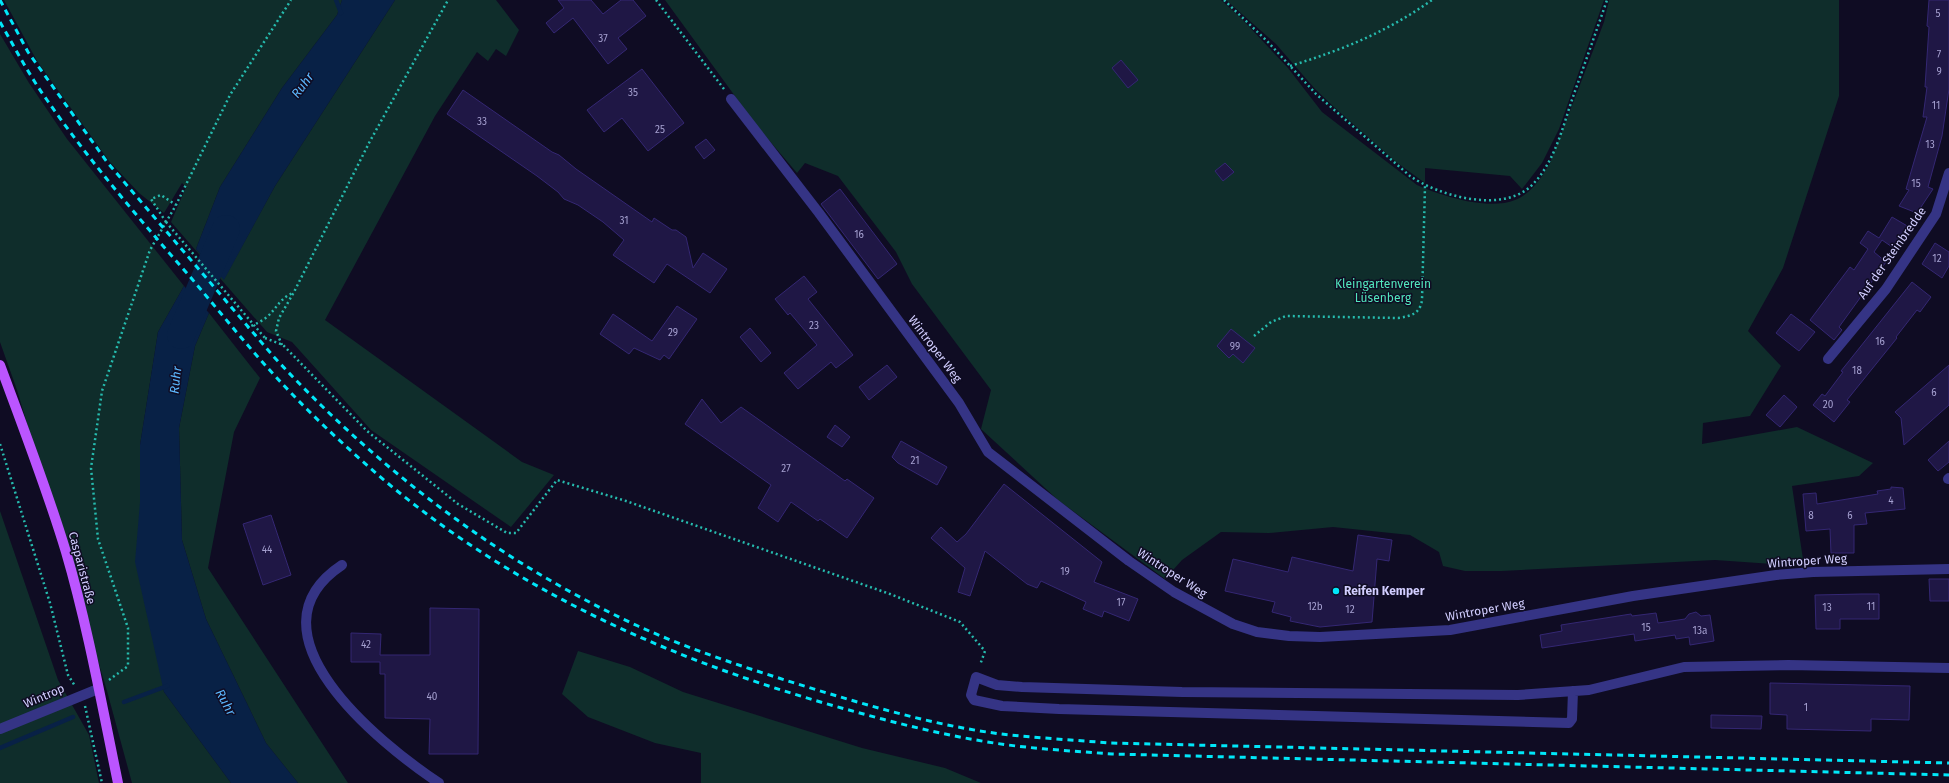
<svg xmlns="http://www.w3.org/2000/svg" width="1949" height="783" viewBox="0 0 1949 783" font-family="'Fira Sans',sans-serif">
<style>
.green{fill:#0f2d2b}
.water{fill:#082146}
.lines{fill:none;stroke-linecap:round;stroke-linejoin:round}
.stream{stroke:#082146;stroke-width:4.5}
.river{stroke:#082146;stroke-width:28}
.building{fill:#1f1745;stroke:#342773}
.path{stroke:#26bbae;stroke-width:2.5;stroke-dasharray:2 3;stroke-linecap:butt}
.minor{stroke:#353485;stroke-width:10}
.major{stroke:#b5f;stroke-width:10}
.rail{stroke:#00e7f9;stroke-width:3;stroke-dasharray:6 5;stroke-linecap:butt}
.path-bridge{stroke:#26bbae;stroke-width:2.5;stroke-dasharray:2 3;stroke-linecap:butt}
.poi-dot{fill:#00e7f9;stroke:#0f0c23;stroke-width:1.5}
.labels{text-anchor:middle;stroke-width:3;stroke-linejoin:round;paint-order:stroke}
.number-label{font-size:10px;fill:#a5a0d0}
.street-label{font-size:12px;fill:#d2ceff;stroke:#0f0c23}
.park-label{font-size:12px;fill:#52e7be;stroke:#0f0c23}
.poi-label{font-size:12px;font-weight:bold;fill:#d2ceff;stroke:#0f0c23;text-anchor:start}
.water-label{font-size:13px;font-style:italic;fill:#5cb8ff;stroke:#0f0c23}
</style>
<rect width="100%" height="100%" fill="#0f0c23"/>
<g class="green">
<polygon points="4,0 342,0 337,15 282,88 220,187 196,249 224,279 275,186 395,0 496,0 519,30 506,56 496,49 488,61 477,52 435,116 325,320 522,462 554,475 511,527 371,430 292,342 267,332 171,222 186,187 182,183 164,213 139,193 109,161 37,61"/>
<path d="M 665,0 L 1221,0 L 1240,17 L 1288,68 L 1322,112 L 1417,185 C 1441,196 1489,211 1515,200 C 1532,193 1541,178 1550,163 L 1604,22 L 1609,0 L 1839,0 L 1839,96 L 1783,268 L 1748,331 L 1781,366 L 1750,416 L 1703,423 L 1702,444 L 1797,427 L 1873,463 L 1859,476 L 1792,486 L 1804,566 L 1715,560 L 1502,571 L 1465,571 L 1443,566 L 1439,552 L 1410,535 L 1333,527 L 1269,533 L 1221,532 L 1182,560 L 1165,579 L 1058,500 L 981,429 L 991,390 L 912,284 L 896,252 L 838,176 L 805,163 L 797,173 L 756,125 Z"/>
<polygon points="1226,0 1604,0 1559,129 1542,163 1522,189 1510,176 1425,168 1425,183 1396,162 1335,108 1315,89 1276,44"/>
<polygon points="0,34 29,83 67,139 184,286 158,332 140,445 140,502 164,692 231,783 132,783 107,691 17,390 0,342"/>
<polygon points="209,313 260,378 234,432 208,568 348,783 298,783 266,743 206,619 182,540 179,428 195,346"/>
<polygon points="0,511 58,680 89,735 99,783 0,783"/>
<polygon points="578,651 630,667 683,692 862,748 945,768 981,783 701,783 701,753 655,743 588,717 562,694"/>
</g>
<g class="water">
<polygon points="342,0 395,0 275,186 224,280 196,249 220,187 282,88 337,15"/>
<polygon points="184,286 209,313 195,346 179,428 182,540 206,619 266,743 298,783 231,783 164,692 135,562 140,502 140,445 158,332"/>
</g>
<g class="lines">
<g class="stream">
<polyline points="336,0 341,13"/>
<polyline points="124,702 167,686"/>
<polyline points="0,748 73,717"/>
</g>
<polyline class="river" points="181,335 226,229"/>
</g>
<g class="building">
<polygon points="558,0 591,0 603,14 621,0 633,0 646,16 618,38 627,49 608,64 573,18 554,33 546,23 564,8"/>
<polygon points="1929,0 1949,0 1949,89 1942,136 1928,187 1933,189 1917,213 1899,206 1909,190 1906,189 1927,117 1923,117 1927,87 1925,87 1929,27 1927,26"/>
<polygon points="1121,60 1138,80 1128,88 1112,68"/>
<polygon points="642,69 684,123 648,151 622,118 604,132 587,110"/>
<polygon points="463,90 552,152 559,155 576,169 652,222 654,218 672,230 676,230 686,237 693,268 703,253 727,269 710,293 667,264 654,283 613,255 624,240 603,222 578,205 564,199 558,192 537,176 447,114"/>
<polygon points="706,139 715,150 704,159 695,147"/>
<polygon points="1225,163 1234,172 1223,181 1215,171"/>
<polygon points="840,189 897,264 878,279 821,204"/>
<polygon points="1892,217 1909,227 1895,249 1882,240 1874,252 1886,262 1839,327 1842,330 1834,340 1810,320 1850,267 1854,270 1868,249 1860,243 1868,231 1879,238"/>
<polygon points="1935,243 1949,252 1949,266 1942,278 1922,264"/>
<polygon points="804,276 817,292 808,299 853,355 836,368 831,362 798,389 784,373 817,345 790,313 788,315 775,299"/>
<polygon points="1912,282 1931,297 1920,312 1917,310 1896,337 1897,338 1847,400 1850,402 1834,422 1813,405 1822,394 1825,396 1843,372 1841,371"/>
<polygon points="677,306 697,319 669,359 664,355 660,360 634,348 629,354 600,334 613,314 652,341"/>
<polygon points="1791,314 1815,332 1799,351 1776,333"/>
<polygon points="750,328 771,353 761,362 740,337"/>
<polygon points="1231,329 1255,348 1243,363 1233,354 1229,358 1217,346"/>
<polygon points="887,365 897,377 869,400 859,387"/>
<polygon points="1949,365 1949,405 1904,445 1901,418 1895,412"/>
<polygon points="1784,395 1797,407 1780,427 1766,415"/>
<polygon points="702,399 721,423 741,407 845,481 847,479 874,498 847,538 820,519 818,521 791,502 778,522 758,508 771,485 685,424"/>
<polygon points="835,425 850,437 842,447 827,437"/>
<polygon points="901,441 947,467 937,485 898,463 892,457"/>
<polygon points="1949,441 1949,462 1938,471 1928,460"/>
<polygon points="1004,484 1102,562 1094,582 1138,599 1129,621 1104,611 1102,617 1083,609 1086,602 1041,581 1037,588 1027,584 985,551 970,596 958,592 965,568 931,538 941,527 957,542 966,534"/>
<polygon points="1891,487 1903,488 1905,509 1865,513 1867,524 1854,525 1854,553 1831,553 1830,529 1806,531 1803,494 1816,493 1817,504 1878,494 1877,491 1891,489"/>
<polygon points="271,515 291,575 263,585 243,524"/>
<polygon points="1358,535 1392,540 1389,561 1377,559 1372,622 1320,627 1290,621 1291,617 1272,612 1275,602 1225,591 1233,559 1288,572 1292,557 1353,571"/>
<polygon points="1929,579 1949,579 1949,601 1930,601"/>
<polygon points="1862,594 1879,594 1879,619 1840,619 1840,629 1816,629 1815,595"/>
<polygon points="430,608 479,609 478,754 429,754 430,719 385,718 385,674 380,674 380,662 351,662 351,633 381,634 380,655 430,655"/>
<polygon points="1696,612 1701,616 1710,615 1714,641 1690,645 1689,637 1676,639 1675,635 1635,641 1634,634 1542,648 1540,635 1562,631 1561,625 1631,614 1632,616 1656,613 1658,623 1685,619 1689,614"/>
<polygon points="1770,683 1910,686 1909,720 1871,719 1871,731 1787,729 1787,715 1770,714"/>
<polygon points="1711,715 1762,716 1761,729 1711,728"/>
</g>
<g class="lines">
<g class="path">
<polyline points="656,0 724,89"/>
<path d="M 1224,0 L 1268,42 L 1316,94 L 1410,176 C 1439,196 1500,213 1530,187 C 1555,164 1563,125 1574,94 C 1585,63 1596,32 1607,0"/>
<path d="M 1290,66 C 1342,50 1387,32 1432,0"/>
<polyline points="166,222 151,199 161,195 176,205"/>
<path d="M 247,328 C 253,325 261,322 267,317 C 277,308 280,298 293,293"/>
<path d="M 1254,336 L 1271,322 L 1286,316 L 1398,318 C 1411,316 1420,314 1422,300 L 1425,186"/>
<polyline points="265,338 283,345 367,431 458,504 507,533 516,533 557,480 626,501 890,594 960,622 985,651 980,665"/>
<polyline points="282,345 276,331 279,318 294,292 369,143 448,0"/>
<polyline points="0,444 50,603 68,675 75,686"/>
<polyline points="109,680 128,666 128,628 98,539 91,468 102,391 150,250 176,205 230,95 291,0"/>
<polyline points="85,706 102,783"/>
</g>
<g class="minor">
<polyline points="731,99 819,213 959,403 988,452 1129,561 1174,592 1233,624 1257,632 1289,636 1320,637 1450,630 1633,596 1776,575 1813,572 1949,569"/>
<polyline points="1828,359 1886,289 1936,214 1949,173"/>
<polyline points="1948,479 1949,478"/>
<path d="M 342,565 C 241,632 379,743 439,783"/>
<polyline points="1573,691 1572,719 1569,723 1059,709 1002,706 974,700 971,695 976,677 997,685 1022,687 1182,692 1518,695 1589,690 1684,667 1788,665 1949,668"/>
<polyline points="0,729 98,689"/>
</g>
<path class="major" d="M 0,365 C 23,427 47,489 66,552 C 88,627 102,706 118,783"/>
<g class="rail">
<path d="M 0,0 L 28,52 L 107,162 L 274,357 C 378,469 499,562 638,626 C 695,652 756,671 817,690 C 877,708 938,726 1001,734 C 1037,738 1074,740 1110,743 L 1949,763"/>
<path d="M 0,22 C 15,48 29,75 47,100 C 91,163 141,221 192,279 C 225,318 257,358 293,395 C 317,420 343,444 369,467 C 500,583 658,655 824,703 C 880,719 936,734 994,743 C 1033,749 1073,751 1112,754 L 1949,775"/>
</g>
<polyline class="path-bridge" points="166,222 265,338"/>
</g>
<circle class="poi-dot" cx="1336" cy="591" r="4"/>
<g class="labels">
<g class="number-label">
<text x="1938" y="17">5</text>
<text x="603" y="42">37</text>
<text x="1939" y="58">7</text>
<text x="1939" y="75">9</text>
<text x="633" y="96">35</text>
<text x="1936" y="109">11</text>
<text x="482" y="125">33</text>
<text x="660" y="133">25</text>
<text x="1930" y="148">13</text>
<text x="1916" y="187">15</text>
<text x="624" y="224">31</text>
<text x="859" y="238">16</text>
<text x="1937" y="262">12</text>
<text x="814" y="329">23</text>
<text x="673" y="336">29</text>
<text x="1880" y="345">16</text>
<text x="1235" y="350">99</text>
<text x="1857" y="374">18</text>
<text x="1934" y="396">6</text>
<text x="1828" y="408">20</text>
<text x="915" y="464">21</text>
<text x="786" y="472">27</text>
<text x="1891" y="504">4</text>
<text x="1811" y="519">8</text>
<text x="1850" y="519">6</text>
<text x="267" y="553">44</text>
<text x="1065" y="575">19</text>
<text x="1121" y="606">17</text>
<text x="1315" y="610">12b</text>
<text x="1871" y="610">11</text>
<text x="1827" y="611">13</text>
<text x="1350" y="613">12</text>
<text x="1646" y="631">15</text>
<text x="1700" y="634">13a</text>
<text x="366" y="648">42</text>
<text x="432" y="700">40</text>
<text x="1806" y="711">1</text>
</g>
<g class="street-label">
<text transform="translate(1892 253) rotate(-55)" y="4">Auf der Steinbredde</text>
<text transform="translate(935 349) rotate(53)" y="4">Wintroper Weg</text>
<text transform="translate(1807 561) rotate(-4)" y="4">Wintroper Weg</text>
<text transform="translate(82 568) rotate(75)" y="4">Casparistraße</text>
<text transform="translate(1172 573) rotate(33)" y="4">Wintroper Weg</text>
<text transform="translate(1485 610) rotate(-10)" y="4">Wintroper Weg</text>
<text transform="translate(44 696) rotate(-23)" y="4">Wintrop</text>
</g>
<g class="park-label">
<text x="1383" y="288">Kleingartenverein<tspan x="1383" dy="14">Lüsenberg</tspan></text>
</g>
<g class="poi-label">
<text x="1344" y="595">Reifen Kemper</text>
</g>
<g class="water-label">
<text transform="translate(302 85) rotate(-53)" y="5">Ruhr</text>
<text transform="translate(175 380) rotate(-84)" y="5">Ruhr</text>
<text transform="translate(226 702) rotate(61)" y="5">Ruhr</text>
</g>
</g>
</svg>
